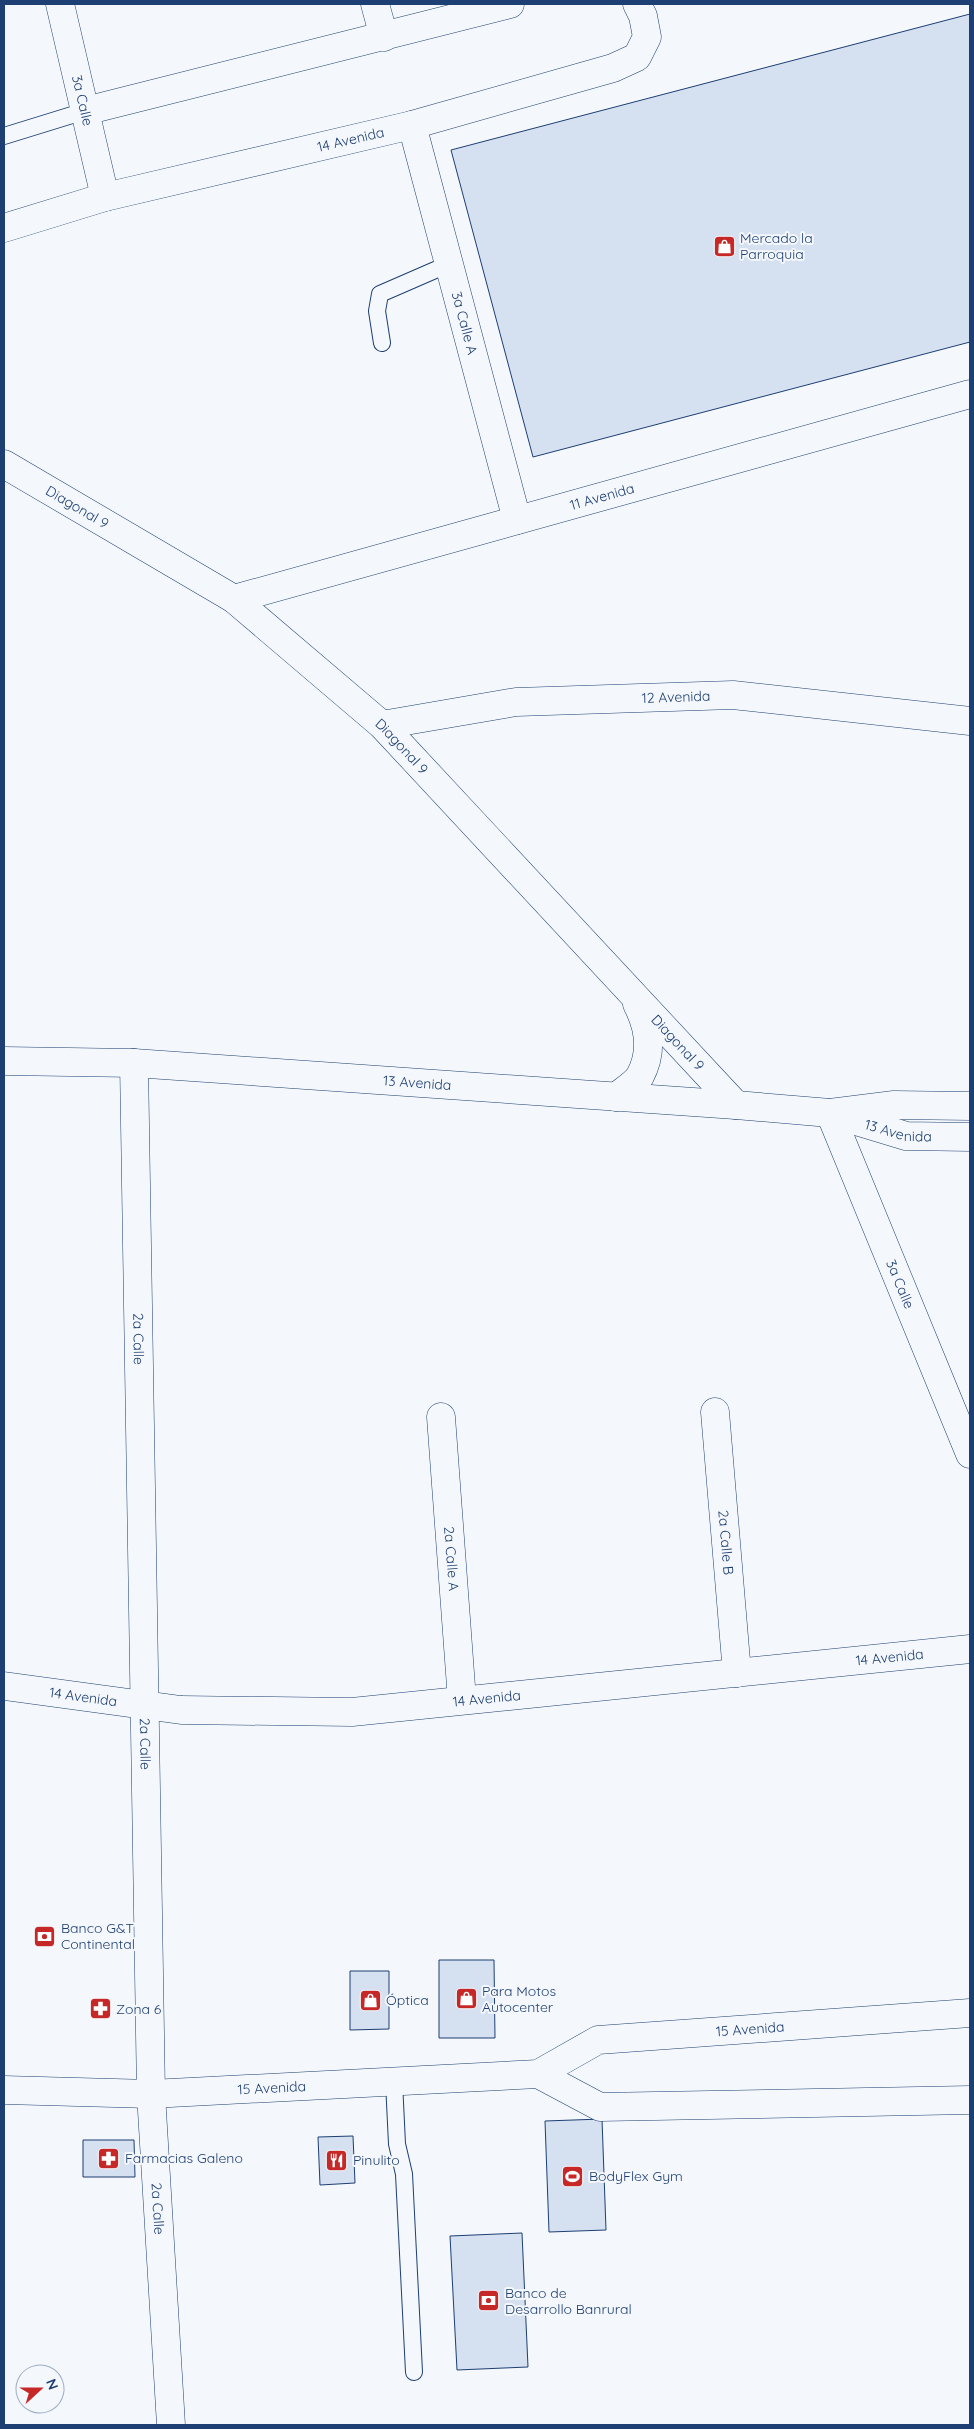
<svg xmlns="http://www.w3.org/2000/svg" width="974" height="2429" viewBox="0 0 974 2429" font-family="Quicksand,sans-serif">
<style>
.building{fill:#d5e0f0;stroke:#1d3f73}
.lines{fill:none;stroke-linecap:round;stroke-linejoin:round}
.service-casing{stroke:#1d3f73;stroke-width:18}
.minor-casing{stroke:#1d3f73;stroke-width:29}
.tertiary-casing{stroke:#1d3f73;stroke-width:29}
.service{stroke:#f4f7fb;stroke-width:16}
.minor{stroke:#f4f7fb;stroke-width:28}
.tertiary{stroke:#f4f7fb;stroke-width:28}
.labels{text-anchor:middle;stroke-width:4;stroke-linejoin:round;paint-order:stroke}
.street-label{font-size:14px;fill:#1d3f73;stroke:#f4f7fb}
.poi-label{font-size:14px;fill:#1d3f73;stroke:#f4f7fb;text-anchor:start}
</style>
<rect width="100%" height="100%" fill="#f4f7fb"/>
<g class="building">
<polygon points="970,14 970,342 533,457 451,150"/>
<polygon points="439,1960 494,1960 495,2038 439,2038"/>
<polygon points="350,1971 389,1971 389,2029 350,2030"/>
<polygon points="602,2119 606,2230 549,2232 545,2121"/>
<polygon points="353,2136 355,2183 320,2185 318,2137"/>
<polygon points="83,2140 134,2140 135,2177 83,2177"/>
<polygon points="522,2233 528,2367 457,2370 450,2236"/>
</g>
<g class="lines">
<defs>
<g id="service">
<polyline points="4,136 85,111"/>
<polyline points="382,343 377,311 380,294 449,264"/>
<polyline points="394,2082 397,2144 404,2174 414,2372"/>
</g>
<g id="minor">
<path id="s1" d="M 60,4 L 105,197"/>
<polyline points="375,4 384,37"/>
<polyline points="85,111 510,4"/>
<path id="s2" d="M 412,125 L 517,520"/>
<path id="s3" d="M 4,228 L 105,197 L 412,125 L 613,68 L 637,57 L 647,37 L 643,16 L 637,4"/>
<path id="s4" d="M 234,599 L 970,394"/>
<path id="s5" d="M 382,725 L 516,702 L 733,695 L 970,721"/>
<path id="s6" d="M 830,1113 L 906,1136 L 970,1137"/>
<path id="s7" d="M 715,1412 L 737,1673"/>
<path id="s8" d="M 441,1417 L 462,1700"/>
</g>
<g id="tertiary">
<path id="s9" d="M 4,464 L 234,599 L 382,725 L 736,1105"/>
<path id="s10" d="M 4,1061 L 134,1063 L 736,1105 L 830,1113 L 894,1105 L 970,1106"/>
<path id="s11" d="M 134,1063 L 151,2094 L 171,2425"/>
<path d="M 616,1097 C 623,1091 635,1084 640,1076 C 653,1052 649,1027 637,1004"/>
<path id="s12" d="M 830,1113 L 970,1454"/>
<path id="s13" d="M 4,1686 L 181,1710 L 352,1712 L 970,1649"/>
<polyline points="538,2074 600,2107 970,2100"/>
<path id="s14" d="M 4,2090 L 151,2094 L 538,2074 L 598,2040 L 970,2013"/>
</g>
</defs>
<use href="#service" class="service-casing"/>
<use href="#minor" class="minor-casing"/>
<use href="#tertiary" class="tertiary-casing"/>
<use href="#service" class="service"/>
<use href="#minor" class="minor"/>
<use href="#tertiary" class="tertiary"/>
</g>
<defs>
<symbol id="shop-square" viewBox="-11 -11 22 22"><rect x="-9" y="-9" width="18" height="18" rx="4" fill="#c62828" stroke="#f4f7fb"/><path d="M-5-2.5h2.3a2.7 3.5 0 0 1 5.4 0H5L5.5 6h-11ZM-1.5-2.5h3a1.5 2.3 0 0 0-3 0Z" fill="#fff"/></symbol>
<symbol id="bank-square" viewBox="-11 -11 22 22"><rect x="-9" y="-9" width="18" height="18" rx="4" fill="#c62828" stroke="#f4f7fb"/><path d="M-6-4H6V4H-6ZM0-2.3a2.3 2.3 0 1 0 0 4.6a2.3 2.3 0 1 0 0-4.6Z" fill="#fff"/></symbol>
<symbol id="pharmacy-square" viewBox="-11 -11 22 22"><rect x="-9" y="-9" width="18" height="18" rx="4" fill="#c62828" stroke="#f4f7fb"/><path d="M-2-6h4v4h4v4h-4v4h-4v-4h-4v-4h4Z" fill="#fff"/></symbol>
<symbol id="restaurant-square" viewBox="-11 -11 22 22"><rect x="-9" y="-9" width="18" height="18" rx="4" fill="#c62828" stroke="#f4f7fb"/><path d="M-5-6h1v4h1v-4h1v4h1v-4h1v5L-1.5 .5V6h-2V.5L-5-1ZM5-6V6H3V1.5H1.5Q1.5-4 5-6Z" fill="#fff"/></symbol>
<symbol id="stadium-square" viewBox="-11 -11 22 22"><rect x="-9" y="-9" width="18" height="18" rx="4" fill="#c62828" stroke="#f4f7fb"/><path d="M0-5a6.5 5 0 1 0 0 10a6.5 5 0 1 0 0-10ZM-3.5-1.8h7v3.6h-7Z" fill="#fff"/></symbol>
</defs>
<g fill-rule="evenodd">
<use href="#shop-square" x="712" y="234" width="25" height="25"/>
<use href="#bank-square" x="32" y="1924" width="25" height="25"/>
<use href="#shop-square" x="454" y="1986" width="25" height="25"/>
<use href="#shop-square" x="358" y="1988" width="25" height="25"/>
<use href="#pharmacy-square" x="88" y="1996" width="25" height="25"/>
<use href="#pharmacy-square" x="96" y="2146" width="25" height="25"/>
<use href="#restaurant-square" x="324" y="2148" width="25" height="25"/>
<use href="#stadium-square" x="560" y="2164" width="25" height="25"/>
<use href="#bank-square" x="476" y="2288" width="25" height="25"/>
</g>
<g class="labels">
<g class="street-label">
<text dy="5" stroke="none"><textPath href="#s1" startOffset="99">3a Calle</textPath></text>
<text dy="5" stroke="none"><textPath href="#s3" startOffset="358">14 Avenida</textPath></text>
<text dy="5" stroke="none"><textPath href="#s2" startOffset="205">3a Calle A</textPath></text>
<text dy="5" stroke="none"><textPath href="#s4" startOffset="382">11 Avenida</textPath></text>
<text dy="5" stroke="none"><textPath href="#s9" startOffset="85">Diagonal 9</textPath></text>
<text dy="5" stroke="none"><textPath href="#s5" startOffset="296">12 Avenida</textPath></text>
<text dy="5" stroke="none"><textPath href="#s9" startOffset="490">Diagonal 9</textPath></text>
<text dy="5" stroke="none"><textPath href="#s9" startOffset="895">Diagonal 9</textPath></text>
<text dy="5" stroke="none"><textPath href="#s10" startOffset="414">13 Avenida</textPath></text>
<text dy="5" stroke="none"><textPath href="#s6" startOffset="71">13 Avenida</textPath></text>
<text dy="5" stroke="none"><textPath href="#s12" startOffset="185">3a Calle</textPath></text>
<text dy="5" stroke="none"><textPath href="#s11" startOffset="276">2a Calle</textPath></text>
<text dy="5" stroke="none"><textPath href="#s7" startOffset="131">2a Calle B</textPath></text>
<text dy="5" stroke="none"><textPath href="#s8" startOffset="142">2a Calle A</textPath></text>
<text dy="5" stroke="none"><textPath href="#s13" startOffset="890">14 Avenida</textPath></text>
<text dy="5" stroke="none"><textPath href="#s13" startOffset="80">14 Avenida</textPath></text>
<text dy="5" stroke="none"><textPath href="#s13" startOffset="485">14 Avenida</textPath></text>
<text dy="5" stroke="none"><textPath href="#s11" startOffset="681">2a Calle</textPath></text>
<text dy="5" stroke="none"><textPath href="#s14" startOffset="756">15 Avenida</textPath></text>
<text dy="5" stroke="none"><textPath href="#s14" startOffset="268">15 Avenida</textPath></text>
<text dy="5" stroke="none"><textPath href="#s11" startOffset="1146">2a Calle</textPath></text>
</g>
<g class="poi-label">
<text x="740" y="243">Mercado la<tspan x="740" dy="16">Parroquia</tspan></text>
<text x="61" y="1933">Banco G&amp;T<tspan x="61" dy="16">Continental</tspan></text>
<text x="482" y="1996">Para Motos<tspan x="482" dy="16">Autocenter</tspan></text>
<text x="386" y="2005">Óptica</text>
<text x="116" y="2014">Zona 6</text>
<text x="125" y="2163">Farmacias Galeno</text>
<text x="353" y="2165">Pinulito</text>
<text x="589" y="2181">BodyFlex Gym</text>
<text x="505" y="2298">Banco de<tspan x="505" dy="16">Desarrollo Banrural</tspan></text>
</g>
</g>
<rect width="974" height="2429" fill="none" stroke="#1d3f73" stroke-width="10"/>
<g transform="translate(40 2389) rotate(69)"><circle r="24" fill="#f4f7fb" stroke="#9eadc5"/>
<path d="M0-4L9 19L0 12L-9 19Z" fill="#c62828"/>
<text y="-8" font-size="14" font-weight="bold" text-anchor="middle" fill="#1d3f73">N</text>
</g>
</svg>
